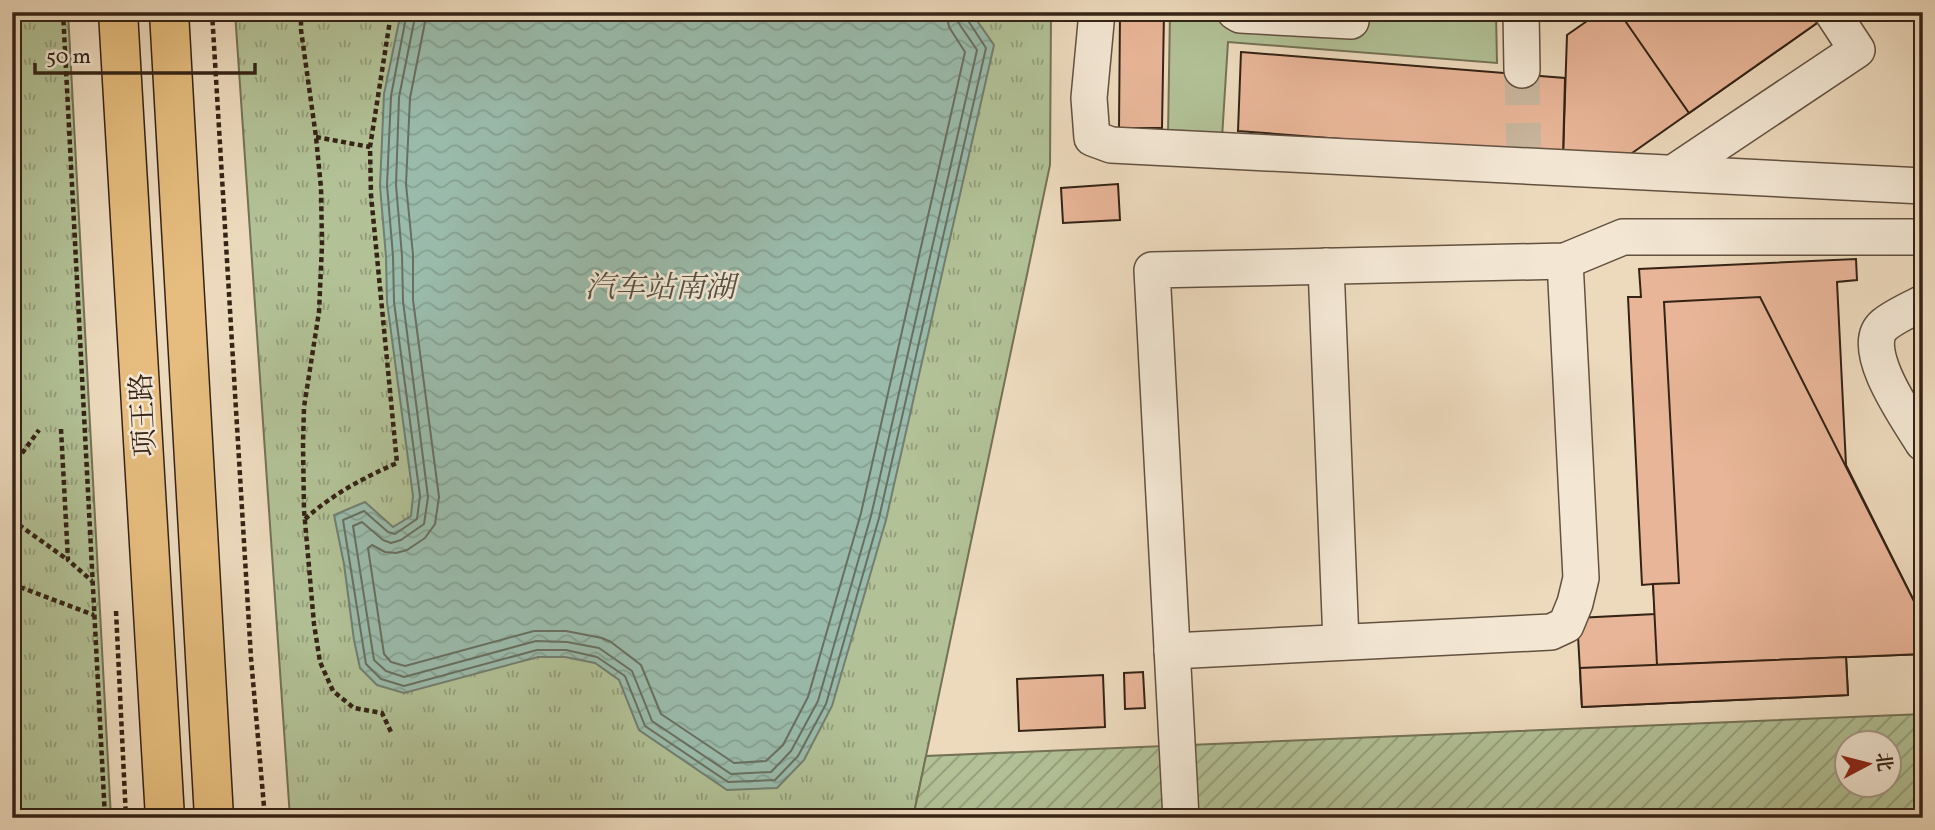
<svg xmlns="http://www.w3.org/2000/svg" width="1935" height="830" viewBox="0 0 1935 830" font-family="Vollkorn,'Noto Serif SC',serif">
<style>
.grass{fill:#b2c196;stroke:#747256;stroke-width:2}
.park{fill:url(#park-tufts);stroke:#747256;stroke-width:2}
.garden{fill:url(#garden-furrows);stroke:#747256;stroke-width:2;fill-rule:evenodd}
.water{fill:url(#water-waves);stroke:#727e6f;stroke-width:2}
.lines{fill:none;stroke-linecap:round;stroke-linejoin:round}
.shore{stroke:#686f60;stroke-width:2}
.building{fill:#e8b598;stroke:#352316;stroke-width:2}
.minor-tunnel{stroke:#c8b59c;stroke-width:35;stroke-dasharray:35 18;stroke-linecap:butt}
.minor-casing{stroke:#635140;stroke-width:38}
.major-casing{stroke:#352316;stroke-width:41}
.path{stroke:#352316;stroke-width:4.5;stroke-dasharray:5 3.5;stroke-linecap:butt}
.minor{stroke:#f3e7d4;stroke-width:35}
.major{stroke:#e6bd7e;stroke-width:38}
.labels{text-anchor:middle;stroke-width:5;stroke-linejoin:round;paint-order:stroke}
.street-label{font-size:28px;fill:#352316;stroke:#f3e7d4}
.water-label{font-size:30px;font-style:italic;fill:#535143;stroke:#f3e7d4}
</style>
<defs>
<pattern id="park-tufts" width="24" height="20" patternUnits="userSpaceOnUse" patternTransform="scale(1.75)"><rect width="24" height="20" fill="#b2c196"/><path d="M3 7l-1-3M5 7V3M7 7l1-3M15 17l-1-3M17 17v-4M19 17l1-3" fill="none" stroke="#929c79"/></pattern>
<pattern id="garden-furrows" width="10" height="10" patternUnits="userSpaceOnUse" patternTransform="scale(1.75)"><rect width="10" height="10" fill="#b2c196"/><path d="M-1 1l2-2M0 10L10 0M9 11l2-2" fill="none" stroke="#929c79"/></pattern>
<pattern id="water-waves" width="16" height="10" patternUnits="userSpaceOnUse" patternTransform="scale(1.75)"><rect width="16" height="10" fill="#9abbab"/><path d="M0 5q4-4 8 0t8 0" fill="none" stroke="#85a092"/></pattern>
</defs>
<rect width="100%" height="100%" fill="#eddabd"/>
<filter id="stains"><feTurbulence type="fractalNoise" baseFrequency=".00286" numOctaves="4"/><feColorMatrix values="0 0 0 0 .2 0 0 0 0 .09 0 0 0 0 .02 0 0 0 .5 -.17"/></filter>
<radialGradient id="worn" r=".72"><stop offset=".6" stop-color="#630" stop-opacity="0"/><stop offset="1" stop-color="#630" stop-opacity=".3"/></radialGradient>
<polygon class="grass" points="1170,12 1496,12 1497,63 1228,42 1222,138 1168,134"/>
<g class="park">
<polygon points="12,12 68,12 111,818 12,818"/>
<polygon points="235,12 1051,12 1050,165 913,818 290,818"/>
</g>
<path class="garden" d="M 1923,714 L 1923,818 L 913,818 L 926,756 ZM 1848,742 L 1890,742 L 1890,784 L 1848,784 Z"/>
<polygon class="water" points="401,12 971,12 994,45 886,520 832,706 804,760 777,788 727,790 639,730 619,680 595,663 565,657 538,657 404,693 377,685 360,668 354,640 344,564 334,515 365,502 393,527 411,516 413,496 387,302 386,257 380,186 384,94"/>
<g class="lines">
<g class="shore">
<polyline points="407,12 391,96 387,185 393,256 394,302 420,496 417,519 395,534 388,532 364,511 343,520 366,664 381,679 404,686 537,650 566,650 597,657 625,676 645,726 728,782 775,780 798,756 826,704 879,518 986,48 967,19 965,12"/>
<polyline points="416,12 399,97 396,185 402,256 403,301 428,497 424,524 401,540 391,543 383,540 362,522 353,526 374,660 386,671 404,677 536,641 567,642 599,648 632,671 652,721 731,774 771,772 791,751 818,701 871,516 977,50 958,22 957,12"/>
<polyline points="427,12 410,98 406,184 413,255 413,300 439,497 435,524 425,538 407,550 396,553 385,552 372,545 368,548 384,654 391,662 405,666 534,631 566,631 602,638 611,642 641,665 661,714 734,763 766,761 783,745 808,697 861,513 965,52 949,27 946,12"/>
</g>
</g>
<g class="building">
<polygon points="1120,12 1164,12 1162,128 1119,128"/>
<polygon points="1600,12 1809,12 1817,23 1625,158 1563,156 1567,35"/>
<polygon points="1619,12 1809,12 1817,23 1689,113"/>
<polygon points="1241,52 1565,78 1563,156 1238,131"/>
<polygon points="1118,184 1120,220 1063,223 1061,188"/>
<polygon points="1856,259 1857,280 1837,282 1846,465 1923,619 1923,654 1846,657 1848,695 1582,707 1577,618 1655,614 1653,584 1642,585 1628,297 1641,297 1639,269"/>
<polygon points="1760,297 1923,619 1923,654 1657,665 1653,584 1679,583 1664,302"/>
<polygon points="1846,657 1848,695 1582,707 1580,668"/>
<polygon points="1143,672 1145,708 1125,709 1124,673"/>
<polygon points="1103,675 1105,727 1019,731 1017,679"/>
</g>
<g class="lines">
<polyline class="minor-tunnel" points="1522,70 1524,166"/>
<defs>
<g id="minor">
<polyline points="1097,12 1089,98 1092,138 1111,145 1923,186"/>
<polyline points="1235,12 1240,15 1351,21 1352,12"/>
<polyline points="1521,12 1522,70"/>
<polyline points="1673,173 1857,50 1832,12"/>
<polyline points="1326,266 1341,642"/>
<path d="M 1923,303 C 1911,309 1895,316 1884,325 C 1857,348 1909,420 1923,443"/>
<polyline points="1172,651 1551,632 1566,625 1575,603 1581,578 1565,261"/>
<polyline points="1181,818 1152,270 1565,261 1623,237 1923,237"/>
</g>
<g id="major">
<polyline points="118,12 165,818"/>
<polyline points="169,12 214,818"/>
</g>
</defs>
<use href="#minor" class="minor-casing"/>
<use href="#major" class="major-casing"/>
<g class="path">
<polyline points="63,12 105,818"/>
<polyline points="212,12 251,658 265,818"/>
<polyline points="301,12 301,30 316,137 321,188 322,245 319,312 304,407 303,444 304,510 314,624 320,662 333,691 354,708 382,713 391,732"/>
<polyline points="1915,12 1923,23"/>
<polyline points="316,137 370,147"/>
<polyline points="61,429 68,560 92,581"/>
<polyline points="12,467 39,430"/>
<path d="M 305,519 C 333,494 363,478 397,463 L 371,195 L 370,147 L 391,14 L 388,12"/>
<polyline points="12,520 68,560"/>
<polyline points="12,584 94,615"/>
<polyline points="116,611 126,818"/>
</g>
<use href="#minor" class="minor"/>
<use href="#major" class="major"/>
</g>
<g class="labels">
<g class="street-label">
<text transform="translate(142 415) rotate(-93)" y="10">项王路</text>
</g>
<g class="water-label">
<text x="660" y="297">汽车站南湖</text>
</g>
</g>
<rect width="1935" height="830" fill="none" stroke="#eddabd" stroke-width="42"/>
<rect x="14" y="14" width="1907" height="802" fill="none" stroke="#352316" stroke-width="3.5"/>
<rect x="21" y="21" width="1893" height="788" fill="none" stroke="#352316" stroke-width="2"/>
<g transform="translate(1868 764) rotate(83)"><circle r="33" fill="#f3e7d4" stroke="#a79988" stroke-width="2"/>
<path d="M0-5L12 26L0 18L-12 26Z" fill="#8f2418"/>
<text y="-10" font-size="19" font-weight="bold" text-anchor="middle" fill="#352316">北</text>
</g>
<path d="M35 63v10h220v-10" fill="none" stroke="#352316" stroke-width="3.5"/>
<text x="46" y="63" font-size="21" fill="#352316" stroke="#f3e7d4" stroke-width="5" paint-order="stroke">50 m</text>
<rect width="100%" height="100%" filter="url(#stains)"/>
<rect width="100%" height="100%" fill="url(#worn)"/>
</svg>
